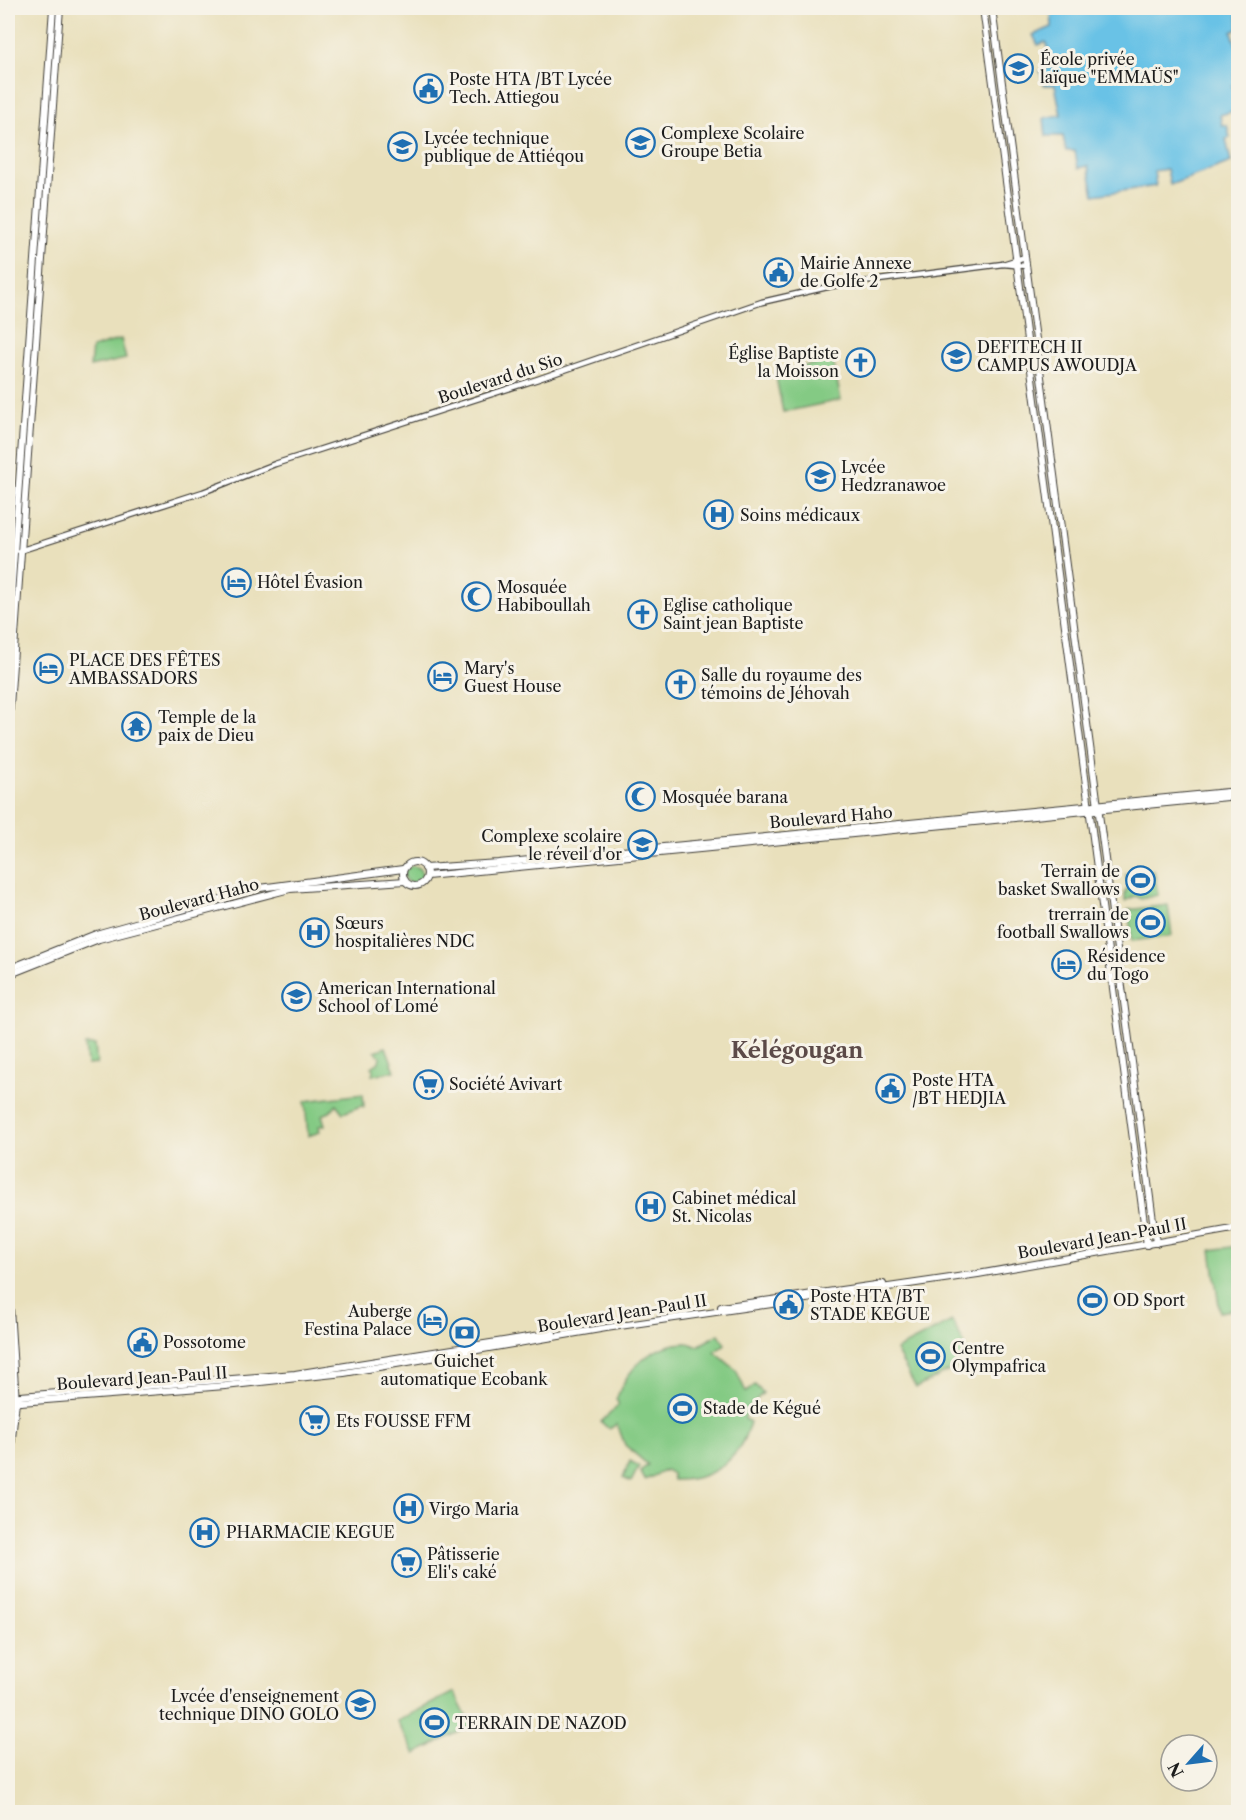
<svg xmlns="http://www.w3.org/2000/svg" width="1246" height="1820" viewBox="0 0 1246 1820" font-family="'Libre Caslon Text',serif">
<style>
.green{fill:#84ca84;stroke:#507350;stroke-width:1.5}
.water{fill:#69c2e6;stroke:#426f81;stroke-width:1.5}
.lines{fill:none;stroke-linecap:round;stroke-linejoin:round}
.minor-casing{stroke:#3b3934;stroke-width:7}
.major-casing{stroke:#3b3934;stroke-width:8}
.minor{stroke:#fff;stroke-width:4.5}
.major{stroke:#fff;stroke-width:6}
.labels{text-anchor:middle;stroke-width:6;stroke-linejoin:round;paint-order:stroke}
.poi-label{font-size:16px;fill:#1c1c1c;stroke:#f7f3e8;text-anchor:start}
.street-label{font-size:16px;fill:#1c1c1c;stroke:#f7f3e8}
.district-label{font-size:22px;font-weight:bold;fill:#5c4a48;stroke:#f7f3e8}
</style>
<rect width="100%" height="100%" fill="#f7f3e8"/>
<filter id="ink" filterUnits="userSpaceOnUse"><feTurbulence type="fractalNoise" baseFrequency=".0167" numOctaves="2"/><feDisplacementMap in="SourceGraphic" scale="12" xChannelSelector="R" yChannelSelector="G"/><feConvolveMatrix kernelMatrix="1 2 1 2 8 2 1 2 1" color-interpolation-filters="sRGB"/></filter>
<filter id="wash" filterUnits="userSpaceOnUse"><feTurbulence type="fractalNoise" baseFrequency=".008" numOctaves="4" result="noise"/><feDisplacementMap in="SourceGraphic" scale="24" xChannelSelector="R" yChannelSelector="G"/><feGaussianBlur stdDeviation="1.35" result="paint"/><feColorMatrix in="noise" values="0 0 0 0 0 0 0 0 0 0 0 0 0 0 0 0 0 1.4 0 .05"/><feComposite in="paint" operator="in"/></filter>
<g filter="url(#wash)">
<rect width="100%" height="100%" fill="#e9e0bc"/>
<g class="green">
<polygon points="121,339 126,359 90,367 92,348"/>
<polygon points="833,360 841,400 783,412 775,372"/>
<circle cx="413" cy="875" r="9"/>
<polygon points="1154,871 1158,895 1141,899 1136,896 1125,901 1125,891 1128,888 1126,874"/>
<polygon points="1168,905 1172,936 1132,941 1128,910"/>
<polygon points="85,1045 95,1045 97,1064 87,1065"/>
<polygon points="386,1047 395,1071 372,1075 374,1070 372,1067 379,1062 380,1056 375,1051"/>
<polygon points="363,1094 364,1107 361,1106 343,1113 336,1104 330,1112 322,1115 325,1125 319,1126 320,1132 308,1136 305,1101"/>
<polygon points="1238,1246 1238,1309 1220,1312 1211,1250"/>
<polygon points="952,1321 972,1359 916,1388 896,1350"/>
<path d="M 719,1334 L 725,1344 L 715,1352 L 736,1370 L 746,1392 L 755,1385 L 763,1393 L 746,1410 L 745,1419 L 750,1422 C 740,1460 712,1481 673,1480 L 672,1474 L 666,1470 L 645,1480 L 640,1471 L 648,1465 L 625,1445 L 617,1424 L 609,1429 L 601,1422 L 618,1406 L 618,1402 L 616,1400 C 626,1369 652,1344 686,1343 C 693,1343 691,1346 698,1346 Z"/>
<polygon points="630,1461 639,1466 631,1482 623,1478"/>
<polygon points="454,1692 471,1726 415,1754 397,1721"/>
</g>
<polygon class="water" points="1051,8 1237,8 1238,29 1232,32 1236,45 1238,45 1238,72 1234,73 1235,84 1232,85 1233,89 1237,89 1238,110 1220,115 1222,125 1227,125 1230,138 1226,139 1231,162 1170,185 1167,169 1154,171 1156,186 1094,195 1088,166 1078,168 1075,151 1066,151 1063,136 1046,136 1044,118 1061,115 1055,85 1044,85 1040,71 1053,67 1046,42 1038,45 1033,35 1052,27"/>
</g>
<g filter="url(#ink)">
<g class="lines">
<defs>
<g id="minor">
<polyline points="1003,264 1026,266"/>
<polyline points="19,551 203,492 275,464 538,379 762,302 832,286 1003,264 1025,257"/>
</g>
<g id="major">
<polyline points="983,8 1147,1245"/>
<polyline points="992,8 1156,1243"/>
<polyline points="8,637 53,8"/>
<polyline points="8,734 60,8"/>
<circle cx="415" cy="874" r="12"/>
<polyline points="425,868 498,863 1238,791"/>
<polyline points="427,876 1238,796"/>
<polyline points="8,969 96,934 260,888 403,869"/>
<polyline points="8,975 99,939 290,889 405,881"/>
<polyline points="8,1277 16,1402 8,1474"/>
<polyline points="721,1307 883,1284"/>
<polyline points="8,1397 295,1374 553,1333"/>
<polyline points="8,1403 225,1386 344,1373 606,1328 978,1274 1238,1228"/>
</g>
</defs>
<use href="#minor" class="minor-casing"/>
<use href="#major" class="major-casing"/>
<use href="#minor" class="minor"/>
<use href="#major" class="major"/>
</g>
</g>
<defs>
<symbol id="school-ring" viewBox="-11 -11 22 22"><circle r="9.5" fill="#f7f3e8" stroke="#1f6fb2" stroke-width="1.5"/><path d="M0-5L7-2L0 1L-7-2ZM-4 1L0 2.5L4 1V4Q0 6-4 4Z" fill="#1f6fb2"/></symbol>
<symbol id="civic-ring" viewBox="-11 -11 22 22"><circle r="9.5" fill="#f7f3e8" stroke="#1f6fb2" stroke-width="1.5"/><path d="M-.6-6.5H3V-4.5H.6V-3L4-1V1h2V6H-6V1h2V-1L-.6-3ZM-1.2 2.5V6h2.4V2.5Z" fill="#1f6fb2"/></symbol>
<symbol id="university-ring" viewBox="-11 -11 22 22"><circle r="9.5" fill="#f7f3e8" stroke="#1f6fb2" stroke-width="1.5"/><path d="M0-5L7-2L0 1L-7-2ZM-4 1L0 2.5L4 1V4Q0 6-4 4Z" fill="#1f6fb2"/></symbol>
<symbol id="church-ring" viewBox="-11 -11 22 22"><circle r="9.5" fill="#f7f3e8" stroke="#1f6fb2" stroke-width="1.5"/><path d="M-1.2-6h2.4v3.5h3.3v2.4h-3.3V6h-2.4V-.1h-3.3v-2.4h3.3Z" fill="#1f6fb2"/></symbol>
<symbol id="hospital-ring" viewBox="-11 -11 22 22"><circle r="9.5" fill="#f7f3e8" stroke="#1f6fb2" stroke-width="1.5"/><path d="M-5-5h3v3.5h4V-5h3V5h-3V1.5h-4V5h-3Z" fill="#1f6fb2"/></symbol>
<symbol id="hotel-ring" viewBox="-11 -11 22 22"><circle r="9.5" fill="#f7f3e8" stroke="#1f6fb2" stroke-width="1.5"/><path d="M-6-4.5h1.5V1H6V5H4.5V3h-9V5H-6ZM-4 0a1.8 1.8 0 1 1 3.6 0ZM.5 0V-2.5h3Q6-2.5 6 0Z" fill="#1f6fb2"/></symbol>
<symbol id="mosque-ring" viewBox="-11 -11 22 22"><circle r="9.5" fill="#f7f3e8" stroke="#1f6fb2" stroke-width="1.5"/><path d="M3.5-4.9A6 6 0 1 0 3.5 4.9A5 5 0 1 1 3.5-4.9Z" fill="#1f6fb2"/></symbol>
<symbol id="temple-ring" viewBox="-11 -11 22 22"><circle r="9.5" fill="#f7f3e8" stroke="#1f6fb2" stroke-width="1.5"/><path d="M0-6L5-2H3V0L6.5 2.5H4V6H1.5V3h-3V6H-4V2.5H-6.5L-3 0V-2H-5Z" fill="#1f6fb2"/></symbol>
<symbol id="stadium-ring" viewBox="-11 -11 22 22"><circle r="9.5" fill="#f7f3e8" stroke="#1f6fb2" stroke-width="1.5"/><path d="M0-5a6.5 5 0 1 0 0 10a6.5 5 0 1 0 0-10ZM-3.5-1.8h7v3.6h-7Z" fill="#1f6fb2"/></symbol>
<symbol id="supermarket-ring" viewBox="-11 -11 22 22"><circle r="9.5" fill="#f7f3e8" stroke="#1f6fb2" stroke-width="1.5"/><path d="M-6-5.5h2.5l.6 2H6L4.5 2H-2.5L-4.4-4H-6ZM-1.5 3.2a1.3 1.3 0 1 0 .1 0ZM3 3.2a1.3 1.3 0 1 0 .1 0Z" fill="#1f6fb2"/></symbol>
<symbol id="bank-ring" viewBox="-11 -11 22 22"><circle r="9.5" fill="#f7f3e8" stroke="#1f6fb2" stroke-width="1.5"/><path d="M-6-4H6V4H-6ZM0-2.3a2.3 2.3 0 1 0 0 4.6a2.3 2.3 0 1 0 0-4.6Z" fill="#1f6fb2"/></symbol>
</defs>
<g fill-rule="evenodd">
<use href="#school-ring" x="1002" y="52" width="33" height="33"/>
<use href="#civic-ring" x="412" y="72" width="33" height="33"/>
<use href="#school-ring" x="624" y="126" width="33" height="33"/>
<use href="#school-ring" x="386" y="130" width="33" height="33"/>
<use href="#civic-ring" x="762" y="256" width="33" height="33"/>
<use href="#university-ring" x="940" y="340" width="33" height="33"/>
<use href="#church-ring" x="844" y="346" width="33" height="33"/>
<use href="#school-ring" x="804" y="460" width="33" height="33"/>
<use href="#hospital-ring" x="702" y="498" width="33" height="33"/>
<use href="#hotel-ring" x="220" y="566" width="33" height="33"/>
<use href="#mosque-ring" x="460" y="580" width="33" height="33"/>
<use href="#church-ring" x="626" y="598" width="33" height="33"/>
<use href="#hotel-ring" x="32" y="652" width="33" height="33"/>
<use href="#hotel-ring" x="426" y="660" width="33" height="33"/>
<use href="#church-ring" x="664" y="668" width="33" height="33"/>
<use href="#temple-ring" x="120" y="710" width="33" height="33"/>
<use href="#mosque-ring" x="624" y="780" width="33" height="33"/>
<use href="#school-ring" x="626" y="828" width="33" height="33"/>
<use href="#stadium-ring" x="1124" y="864" width="33" height="33"/>
<use href="#stadium-ring" x="1134" y="906" width="33" height="33"/>
<use href="#hospital-ring" x="298" y="916" width="33" height="33"/>
<use href="#hotel-ring" x="1050" y="948" width="33" height="33"/>
<use href="#school-ring" x="280" y="980" width="33" height="33"/>
<use href="#supermarket-ring" x="412" y="1068" width="33" height="33"/>
<use href="#civic-ring" x="874" y="1072" width="33" height="33"/>
<use href="#hospital-ring" x="634" y="1190" width="33" height="33"/>
<use href="#stadium-ring" x="1076" y="1284" width="33" height="33"/>
<use href="#civic-ring" x="772" y="1288" width="33" height="33"/>
<use href="#hotel-ring" x="416" y="1304" width="33" height="33"/>
<use href="#bank-ring" x="448" y="1316" width="33" height="33"/>
<use href="#civic-ring" x="126" y="1326" width="33" height="33"/>
<use href="#stadium-ring" x="914" y="1340" width="33" height="33"/>
<use href="#stadium-ring" x="666" y="1392" width="33" height="33"/>
<use href="#supermarket-ring" x="298" y="1404" width="33" height="33"/>
<use href="#hospital-ring" x="392" y="1492" width="33" height="33"/>
<use href="#hospital-ring" x="188" y="1516" width="33" height="33"/>
<use href="#supermarket-ring" x="390" y="1546" width="33" height="33"/>
<use href="#school-ring" x="344" y="1688" width="33" height="33"/>
<use href="#stadium-ring" x="418" y="1706" width="33" height="33"/>
</g>
<g class="labels">
<g class="poi-label">
<text x="1040" y="65">École privée<tspan x="1040" dy="18">laïque "EMMAÜS"</tspan></text>
<text x="449" y="85">Poste HTA /BT Lycée<tspan x="449" dy="18">Tech. Attiegou</tspan></text>
<text x="661" y="139">Complexe Scolaire<tspan x="661" dy="18">Groupe Betia</tspan></text>
<text x="424" y="144">Lycée technique<tspan x="424" dy="18">publique de Attiéqou</tspan></text>
<text x="800" y="269">Mairie Annexe<tspan x="800" dy="18">de Golfe 2</tspan></text>
<text x="977" y="353">DEFITECH II<tspan x="977" dy="18">CAMPUS AWOUDJA</tspan></text>
<text x="839" y="359" text-anchor="end">Église Baptiste<tspan x="839" dy="18">la Moisson</tspan></text>
<text x="841" y="473">Lycée<tspan x="841" dy="18">Hedzranawoe</tspan></text>
<text x="740" y="521">Soins médicaux</text>
<text x="257" y="588">Hôtel Évasion</text>
<text x="497" y="593">Mosquée<tspan x="497" dy="18">Habiboullah</tspan></text>
<text x="663" y="611">Eglise catholique<tspan x="663" dy="18">Saint jean Baptiste</tspan></text>
<text x="69" y="666">PLACE DES FÊTES<tspan x="69" dy="18">AMBASSADORS</tspan></text>
<text x="464" y="674">Mary's<tspan x="464" dy="18">Guest House</tspan></text>
<text x="701" y="681">Salle du royaume des<tspan x="701" dy="18">témoins de Jéhovah</tspan></text>
<text x="158" y="723">Temple de la<tspan x="158" dy="18">paix de Dieu</tspan></text>
<text x="662" y="803">Mosquée barana</text>
<text x="622" y="842" text-anchor="end">Complexe scolaire<tspan x="622" dy="18">le réveil d'or</tspan></text>
<text x="1120" y="877" text-anchor="end">Terrain de<tspan x="1120" dy="18">basket Swallows</tspan></text>
<text x="1129" y="920" text-anchor="end">trerrain de<tspan x="1129" dy="18">football Swallows</tspan></text>
<text x="335" y="929">Sœurs<tspan x="335" dy="18">hospitalières NDC</tspan></text>
<text x="1087" y="962">Résidence<tspan x="1087" dy="18">du Togo</tspan></text>
<text x="318" y="994">American International<tspan x="318" dy="18">School of Lomé</tspan></text>
<text x="912" y="1086">Poste HTA<tspan x="912" dy="18">/BT HEDJIA</tspan></text>
<text x="449" y="1090">Société Avivart</text>
<text x="672" y="1204">Cabinet médical<tspan x="672" dy="18">St. Nicolas</tspan></text>
<text x="810" y="1302">Poste HTA /BT<tspan x="810" dy="18">STADE KEGUE</tspan></text>
<text x="1113" y="1306">OD Sport</text>
<text x="412" y="1317" text-anchor="end">Auberge<tspan x="412" dy="18">Festina Palace</tspan></text>
<text x="163" y="1348">Possotome</text>
<text x="952" y="1354">Centre<tspan x="952" dy="18">Olympafrica</tspan></text>
<text x="464" y="1367" text-anchor="middle">Guichet<tspan x="464" dy="18">automatique Ecobank</tspan></text>
<text x="703" y="1414">Stade de Kégué</text>
<text x="336" y="1427">Ets FOUSSE FFM</text>
<text x="429" y="1515">Virgo Maria</text>
<text x="226" y="1538">PHARMACIE KEGUE</text>
<text x="427" y="1560">Pâtisserie<tspan x="427" dy="18">Eli's caké</tspan></text>
<text x="339" y="1702" text-anchor="end">Lycée d'enseignement<tspan x="339" dy="18">technique DINO GOLO</tspan></text>
<text x="455" y="1729">TERRAIN DE NAZOD</text>
</g>
<g class="street-label">
<text transform="translate(500 378) rotate(-18)" y="6">Boulevard du Sio</text>
<text transform="translate(831 817) rotate(-5)" y="6">Boulevard Haho</text>
<text transform="translate(199 899) rotate(-15)" y="6">Boulevard Haho</text>
<text transform="translate(1102 1238) rotate(-10)" y="6">Boulevard Jean-Paul II</text>
<text transform="translate(622 1313) rotate(-9)" y="6">Boulevard Jean-Paul II</text>
<text transform="translate(142 1378) rotate(-4)" y="6">Boulevard Jean-Paul II</text>
</g>
<g class="district-label">
<text x="797" y="1058">Kélégougan</text>
</g>
</g>
<rect width="1246" height="1820" fill="none" stroke="#f7f3e8" stroke-width="30"/>
<g transform="translate(1189 1763) rotate(242)"><circle r="28" fill="#f7f3e8" stroke="#9f9d96" stroke-width="1.5"/>
<path d="M0-4.5L10 22L0 15L-10 22Z" fill="#1f6fb2"/>
<text y="-9" font-size="16" font-weight="bold" text-anchor="middle" fill="#1c1c1c">N</text>
</g>
</svg>
